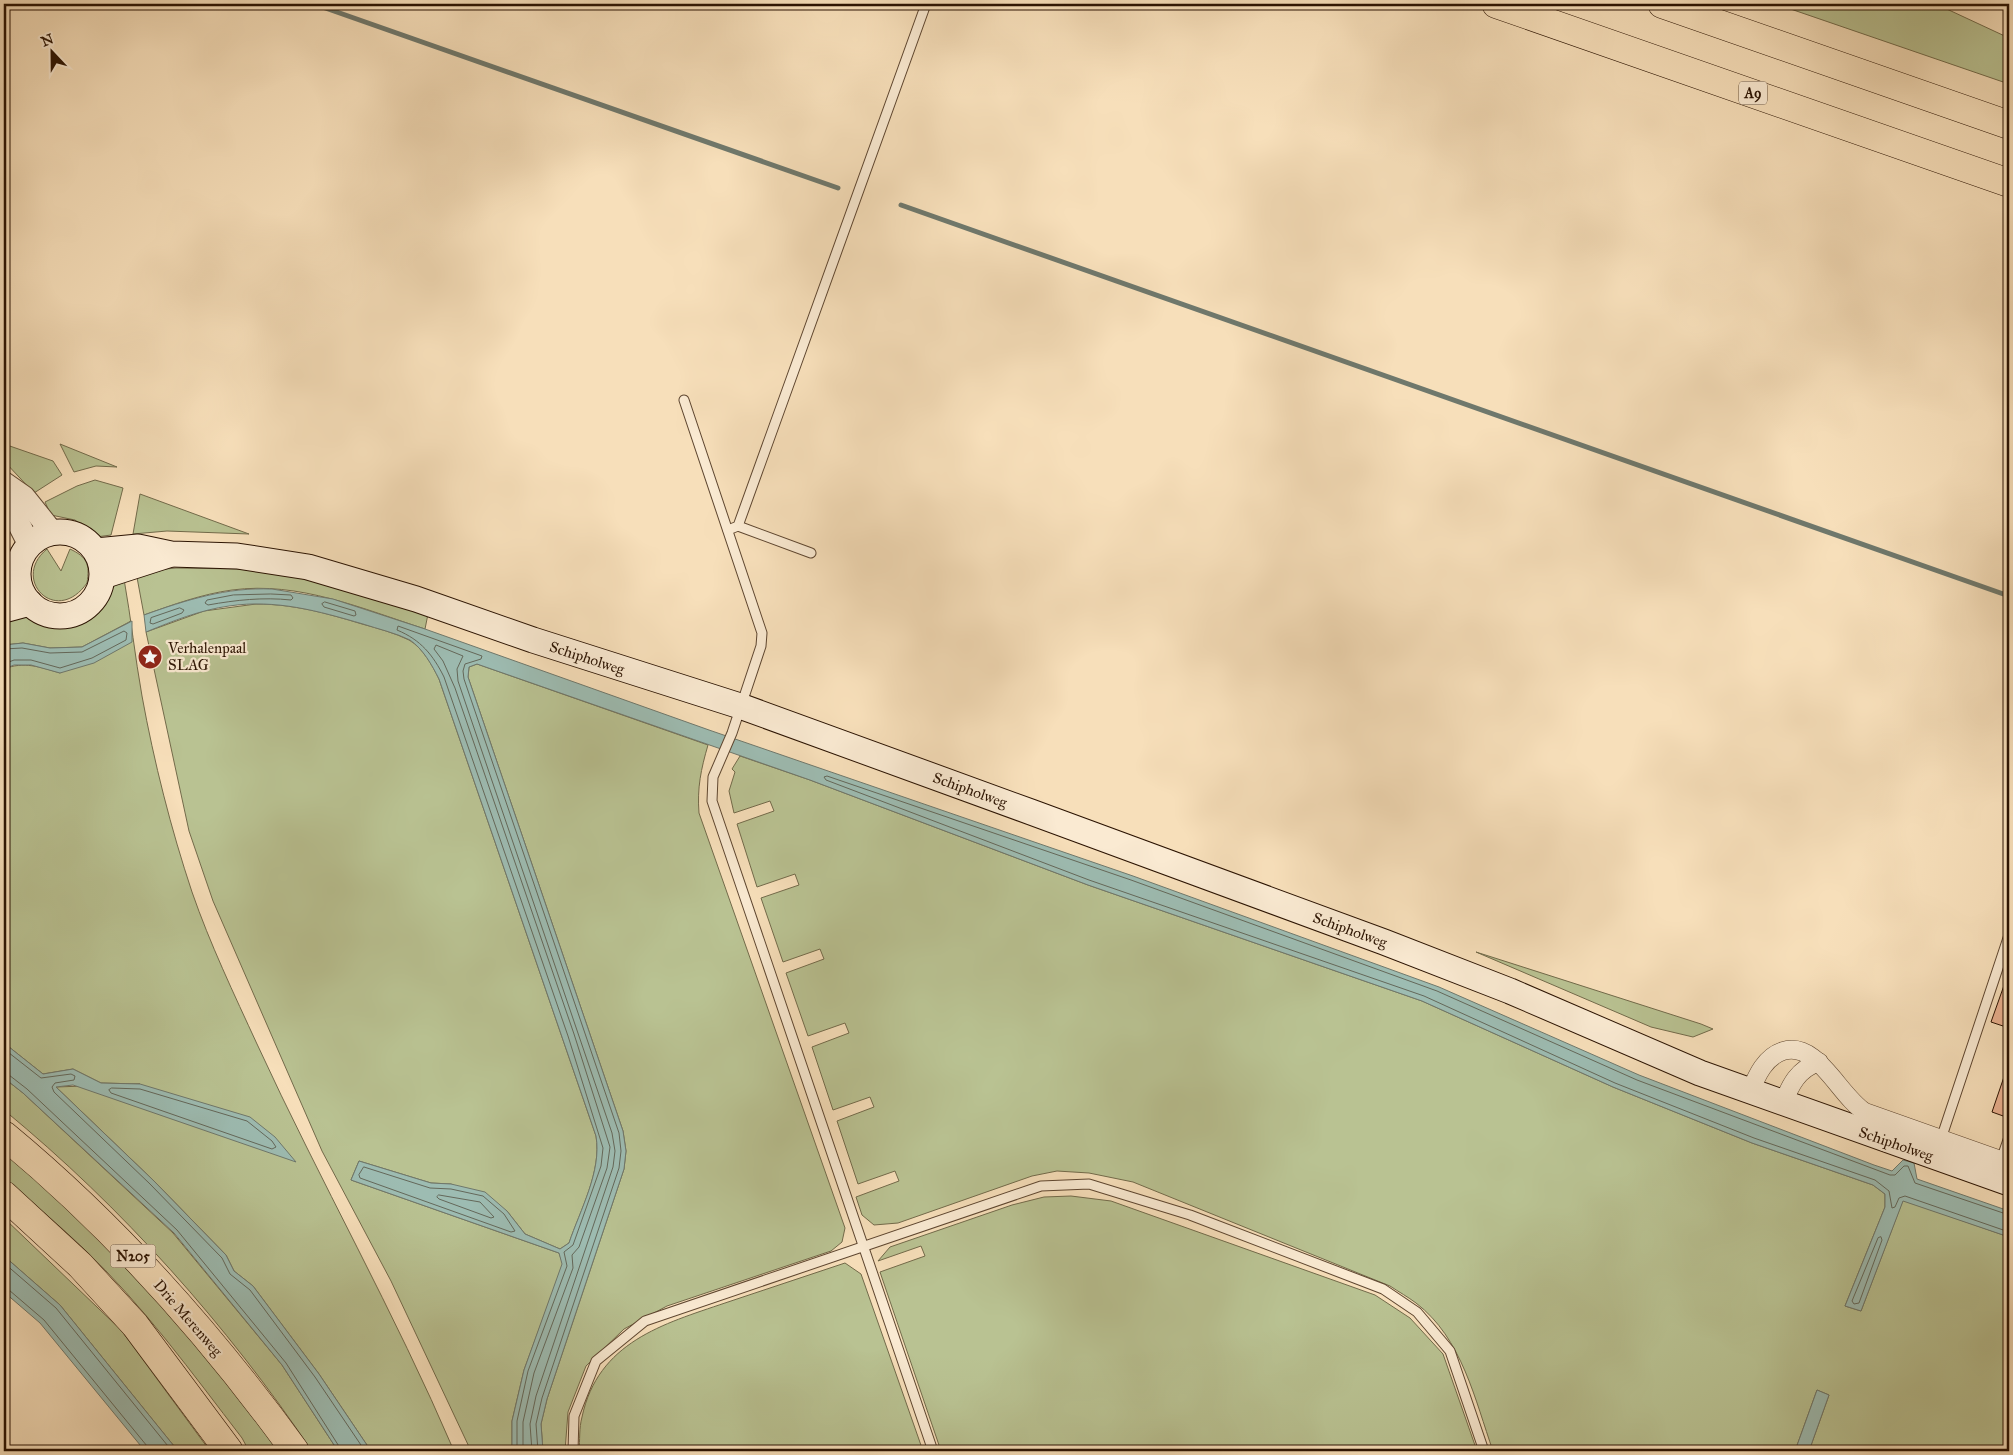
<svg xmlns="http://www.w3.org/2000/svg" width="2013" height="1455" viewBox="0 0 2013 1455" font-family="'IM FELL Great Primer',serif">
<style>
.green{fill:#b9c292;stroke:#726a4a}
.water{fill:#9dbcb2;stroke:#6f786c}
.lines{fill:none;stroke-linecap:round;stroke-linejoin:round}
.shore{stroke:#64685a;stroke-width:1}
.stream{stroke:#6f786c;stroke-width:5}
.building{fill:#ebb291;stroke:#2b1302}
.service-casing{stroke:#5e4630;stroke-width:11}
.minor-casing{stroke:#5e4630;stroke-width:19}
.tertiary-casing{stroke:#5e4630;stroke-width:24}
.secondary-casing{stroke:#2b1302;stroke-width:27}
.trunk-casing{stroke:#2b1302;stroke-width:29}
.motorway-casing{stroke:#2b1302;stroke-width:29}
.service{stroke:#faead2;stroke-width:9}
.minor{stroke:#faead2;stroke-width:18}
.tertiary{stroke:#faead2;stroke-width:22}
.secondary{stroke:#faead2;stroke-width:25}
.trunk{stroke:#f7dfba;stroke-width:28}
.motorway{stroke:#f7dfba;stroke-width:28}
.labels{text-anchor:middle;stroke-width:4.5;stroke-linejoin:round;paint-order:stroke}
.shield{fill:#faead2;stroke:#695440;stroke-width:1}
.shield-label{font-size:14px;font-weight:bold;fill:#2b1302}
.poi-label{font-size:15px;fill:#2b1302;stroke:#faead2;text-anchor:start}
.street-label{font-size:15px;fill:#2b1302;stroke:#faead2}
</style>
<rect width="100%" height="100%" fill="#f7dfba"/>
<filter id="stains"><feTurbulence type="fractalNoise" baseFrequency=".004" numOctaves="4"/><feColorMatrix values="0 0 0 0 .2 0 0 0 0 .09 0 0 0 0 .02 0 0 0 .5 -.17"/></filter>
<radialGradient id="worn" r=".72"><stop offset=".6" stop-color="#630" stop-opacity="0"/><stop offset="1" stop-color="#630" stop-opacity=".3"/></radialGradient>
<g class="green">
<polygon points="1776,4 1936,4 2009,38 2009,84"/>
<polygon points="4,444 53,461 62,475 34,493 4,461"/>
<polygon points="60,444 117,467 96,466 74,472"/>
<polygon points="95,480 123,488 111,535 96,537 75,520 51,515 45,502 77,486"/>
<polygon points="140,494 249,534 167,531 133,534"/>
<path d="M 47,549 L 61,571 L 70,549 C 87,557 90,564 87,583 C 56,627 10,579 47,549 Z"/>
<path d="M 176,568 L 241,569 L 324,581 L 428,614 L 425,629 C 363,609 299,581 232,590 C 202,594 172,605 144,615 L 136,572 Z"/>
<path d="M 124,579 C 131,618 135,657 142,696 C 154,762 171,829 192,892 C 210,944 234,994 257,1044 C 320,1181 395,1313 454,1451 L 371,1451 L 319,1374 L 253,1286 L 234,1271 L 226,1255 L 154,1181 L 56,1087 L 140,1084 L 101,1083 L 73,1069 L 43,1074 L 4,1043 L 4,669 C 24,661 40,667 60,673 L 131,621 L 82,647 L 50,648 L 23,643 L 4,645 L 4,618 L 15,614 L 30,617 L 49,626 L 70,624 L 89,613 L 104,593 Z"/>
<path d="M 256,604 C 294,604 326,613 362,624 C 377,628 395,633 409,640 C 423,648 432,665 439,679 L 596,1136 C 602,1171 580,1211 569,1243 L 560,1249 L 525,1234 L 507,1211 L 451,1184 L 431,1183 L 359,1161 L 351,1180 L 559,1253 L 563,1264 L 524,1370 L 512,1421 L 512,1451 L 471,1451 L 391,1281 L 322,1151 L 213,901 L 189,831 L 146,632 L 204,611 Z"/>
<path d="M 477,664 L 708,745 C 701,769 697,788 699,813 L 845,1228 L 842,1242 L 831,1251 L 667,1306 L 624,1329 L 586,1366 L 568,1412 L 565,1451 L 543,1451 L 541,1424 L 547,1399 L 624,1169 L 626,1151 L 623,1131 L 468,677 L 469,667 Z"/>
<path d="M 740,756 L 810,780 L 1088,885 L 1422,1001 L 1613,1087 L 1752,1143 L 1873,1185 L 1885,1194 L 1885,1207 L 1845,1306 L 1861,1311 L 1903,1200 L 2009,1237 L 2009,1451 L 1809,1451 L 1829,1395 L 1817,1390 L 1795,1451 L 1493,1451 C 1475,1400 1462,1338 1416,1303 C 1408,1297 1399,1292 1390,1286 L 1133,1182 L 1089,1173 L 1057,1171 L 1032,1176 L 898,1223 L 874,1225 L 862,1215 L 856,1197 L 899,1181 L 895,1171 L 858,1184 L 837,1121 L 874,1107 L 870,1097 L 833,1110 L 812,1047 L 849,1033 L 845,1023 L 808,1036 L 786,973 L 824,959 L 820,949 L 783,962 L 761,898 L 799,885 L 795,874 L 757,887 L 737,824 L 774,811 L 770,801 L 734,813 L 729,791 L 735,772 L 732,769 Z"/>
<polygon points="1476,952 1701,1024 1713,1029 1693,1037 1651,1027"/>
<path d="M 4,1078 L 23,1093 L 173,1233 L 282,1365 L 338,1451 L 312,1451 C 226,1324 123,1208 4,1110 Z"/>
<path d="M 4,1151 C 34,1175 60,1202 87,1229 C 158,1298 223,1373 283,1451 L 249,1451 L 242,1438 C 192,1373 143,1305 83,1248 C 58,1224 30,1201 4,1177 Z"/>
<polygon points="1071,1196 1111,1201 1375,1295 1410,1318 1443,1354 1477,1451 941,1451 880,1272 925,1256 921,1246 878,1261 890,1247 1012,1205 1044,1197"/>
<polygon points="4,1218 121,1330 210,1451 178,1451 60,1305 4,1256"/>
<path d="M 845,1263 L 861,1274 L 923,1451 L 579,1451 C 580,1440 579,1428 582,1417 C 598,1342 663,1324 725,1303 C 765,1290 805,1276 845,1263 Z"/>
</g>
<g class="water">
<path d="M 272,589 L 333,599 L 425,629 L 709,730 L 1133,876 L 1439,987 L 1639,1075 L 1874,1165 L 1892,1171 L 1903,1160 L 1914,1163 L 1917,1179 L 2009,1211 L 2009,1237 L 1903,1201 L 1861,1311 L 1845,1306 L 1885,1207 L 1885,1194 L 1873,1185 L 1752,1143 L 1613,1087 L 1422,1001 L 1088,885 L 810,780 L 477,664 L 469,667 L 468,677 L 623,1131 L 626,1151 L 624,1169 L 547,1399 L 541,1424 L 543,1451 L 512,1451 L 512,1421 L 524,1370 L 562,1264 L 559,1253 L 351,1180 L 359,1161 L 431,1183 L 451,1184 L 485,1192 L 507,1211 L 525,1234 L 560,1249 L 569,1243 C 580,1210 602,1171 596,1136 L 439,679 C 432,665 423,649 410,640 C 396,633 378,629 363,624 C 318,611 276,599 229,606 C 200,610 173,621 146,632 L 144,615 C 186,600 227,587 272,589 Z"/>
<polygon points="132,621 132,642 94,663 60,673 31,665 14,665 4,669 4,645 23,643 50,648 82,647"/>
<polygon points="4,1043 43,1074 73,1069 101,1083 140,1084 250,1117 275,1137 296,1162 73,1085 56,1087 154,1181 226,1255 234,1271 253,1286 319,1374 371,1451 338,1451 282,1365 174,1233 23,1093 4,1078"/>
<polygon points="4,1256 60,1305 178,1451 145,1451 40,1323 4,1292"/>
<polygon points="1817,1390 1829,1395 1809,1451 1795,1451"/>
</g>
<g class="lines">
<g class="shore">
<path d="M 271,594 L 291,595 L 293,598 L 291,600 C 263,597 236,600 208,605 L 205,603 L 207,600 L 233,595 Z"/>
<polygon points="325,602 355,611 356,615 354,616 324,607 322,604"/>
<polygon points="180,608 184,610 182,613 153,624 150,623 151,618"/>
<polyline points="4,649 22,648 50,653 82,652 124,631 127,633 126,640 92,658 60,668 31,660 14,660 4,664"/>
<polyline points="4,1049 41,1078 71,1074 75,1076 74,1080 55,1083 52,1087 54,1092 150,1184 222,1258 230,1274 250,1290 315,1377 365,1451"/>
<polyline points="4,1074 9,1075 27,1089 177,1230 286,1363 342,1451"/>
<polygon points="112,1088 140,1089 247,1121 272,1141 276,1147 272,1149 111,1093 109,1090"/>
<polygon points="364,1167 430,1188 451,1189 483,1196 504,1214 515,1231 511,1232 360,1178 359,1175"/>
<polygon points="439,1195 480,1202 494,1217 491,1218 439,1199 437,1197"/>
<polyline points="2009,1215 1915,1183 1908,1166 1904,1166 1895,1175 1890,1175 1637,1080 1437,991 1131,880 827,776 824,777 826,780 1089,880 1424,996 1615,1083 1754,1138 1875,1180 1889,1191 1892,1208 1895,1207 1899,1198 1905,1196 2009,1232"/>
<polygon points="1881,1237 1882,1240 1859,1303 1854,1304 1852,1301 1878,1238"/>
<polyline points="4,1263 56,1308 172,1451"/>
<polyline points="4,1288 9,1290 44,1320 147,1446 148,1451"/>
<path d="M 517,1451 L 517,1421 L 528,1371 L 567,1266 L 564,1252 L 573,1245 L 601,1166 L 603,1148 L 568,1036 L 444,677 C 433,655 421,640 397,630 L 398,626 L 482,656 L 481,659 L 465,664 L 463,671 L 464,679 L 619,1133 L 621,1151 L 619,1168 L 542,1398 L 536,1424 L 538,1451"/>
<polyline points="523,1451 523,1422 534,1373 573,1268 572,1255 579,1247 607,1168 610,1147 574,1034 455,688 443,661 434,649 436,645 463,656 457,669 458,681 612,1133 615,1151 613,1167 536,1396 530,1424 532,1451"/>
</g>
<g class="stream">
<polyline points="314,4 838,188"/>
<polyline points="901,205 2009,596"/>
</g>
</g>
<g class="building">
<polygon points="2007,977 2009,977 2009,1028 1991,1022"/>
<polygon points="2007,1068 2009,1068 2009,1107 2006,1117 1992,1112"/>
</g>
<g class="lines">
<defs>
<g id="service">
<polyline points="684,400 762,633 761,646 732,733 713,777 712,801 933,1451"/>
<polyline points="738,526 811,553"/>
<polyline points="728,530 738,526 926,4"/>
<polyline points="1941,1139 2009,935"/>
<polyline points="2001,1160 2009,1137"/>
<polyline points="573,1451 574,1416 596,1361 645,1321 1041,1186 1089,1184 1190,1215 1383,1289 1417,1312 1450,1351 1484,1451"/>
</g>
<g id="minor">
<path d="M 1750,1092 C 1757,1075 1765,1057 1783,1051 C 1817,1040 1839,1096 1865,1112 L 2009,1163"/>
<path d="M 1783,1104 C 1790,1085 1798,1069 1819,1062"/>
</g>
<g id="tertiary">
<polyline points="4,483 24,497 52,532"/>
<polyline points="4,495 29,544"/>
</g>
<g id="secondary">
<circle cx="60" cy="574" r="42"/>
<polyline points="96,551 138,547 171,554 237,556 308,567 416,599 533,640 740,706 1031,812 1384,942 1510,991 1700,1073 2009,1183"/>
<polyline points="103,576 168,555"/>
<polyline points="4,610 30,603"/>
</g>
<g id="trunk">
<path d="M 4,1135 C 114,1226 211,1335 295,1451"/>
<polyline points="4,1195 80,1265 135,1325 229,1451"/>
</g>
<g id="motorway">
<polyline points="1496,4 2009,183"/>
<polyline points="1662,4 2009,125"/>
</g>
</defs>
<use href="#service" class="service-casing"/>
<use href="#minor" class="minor-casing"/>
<use href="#tertiary" class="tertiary-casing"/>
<use href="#secondary" class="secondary-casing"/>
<use href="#trunk" class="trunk-casing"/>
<use href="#motorway" class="motorway-casing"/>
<use href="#service" class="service"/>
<use href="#minor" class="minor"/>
<use href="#tertiary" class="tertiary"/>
<use href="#secondary" class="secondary"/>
<use href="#trunk" class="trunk"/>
<use href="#motorway" class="motorway"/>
</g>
<defs>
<symbol id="sight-disc" viewBox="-11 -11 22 22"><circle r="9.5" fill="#8f2418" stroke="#faead2"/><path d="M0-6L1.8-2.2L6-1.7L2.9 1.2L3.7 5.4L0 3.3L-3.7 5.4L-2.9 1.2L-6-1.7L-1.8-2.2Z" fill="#fff"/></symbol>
</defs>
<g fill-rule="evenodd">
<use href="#sight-disc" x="136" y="643" width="28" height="28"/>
</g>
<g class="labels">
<g class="shield">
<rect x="1739" y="81.5" width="28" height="23" rx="4"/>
<rect x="110.5" y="1244.5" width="45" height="23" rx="4"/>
</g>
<g class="shield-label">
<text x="1753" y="98">A9</text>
<text x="133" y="1261">N205</text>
</g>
<g class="poi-label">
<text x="168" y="653">Verhalenpaal<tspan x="168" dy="17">SLAG</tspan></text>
</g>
<g class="street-label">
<text transform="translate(587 658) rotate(18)" y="5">Schipholweg</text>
<text transform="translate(970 790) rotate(20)" y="5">Schipholweg</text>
<text transform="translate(1350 930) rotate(20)" y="5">Schipholweg</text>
<text transform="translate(1896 1144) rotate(19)" y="5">Schipholweg</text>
<text transform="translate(188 1318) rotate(49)" y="5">Drie Merenweg</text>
</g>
</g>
<rect width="2013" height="1455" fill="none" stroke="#f7dfba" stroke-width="20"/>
<rect x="5" y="5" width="2003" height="1445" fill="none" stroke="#2b1302" stroke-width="2.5"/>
<rect x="10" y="10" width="1993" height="1435" fill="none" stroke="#2b1302"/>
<g transform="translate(52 52) rotate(338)" stroke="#faead2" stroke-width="4" paint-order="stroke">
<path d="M0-4L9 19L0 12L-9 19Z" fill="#2b1302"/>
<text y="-8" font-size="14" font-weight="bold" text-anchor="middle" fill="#2b1302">N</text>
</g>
<rect width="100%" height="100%" filter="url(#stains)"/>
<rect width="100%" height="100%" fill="url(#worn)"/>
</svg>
